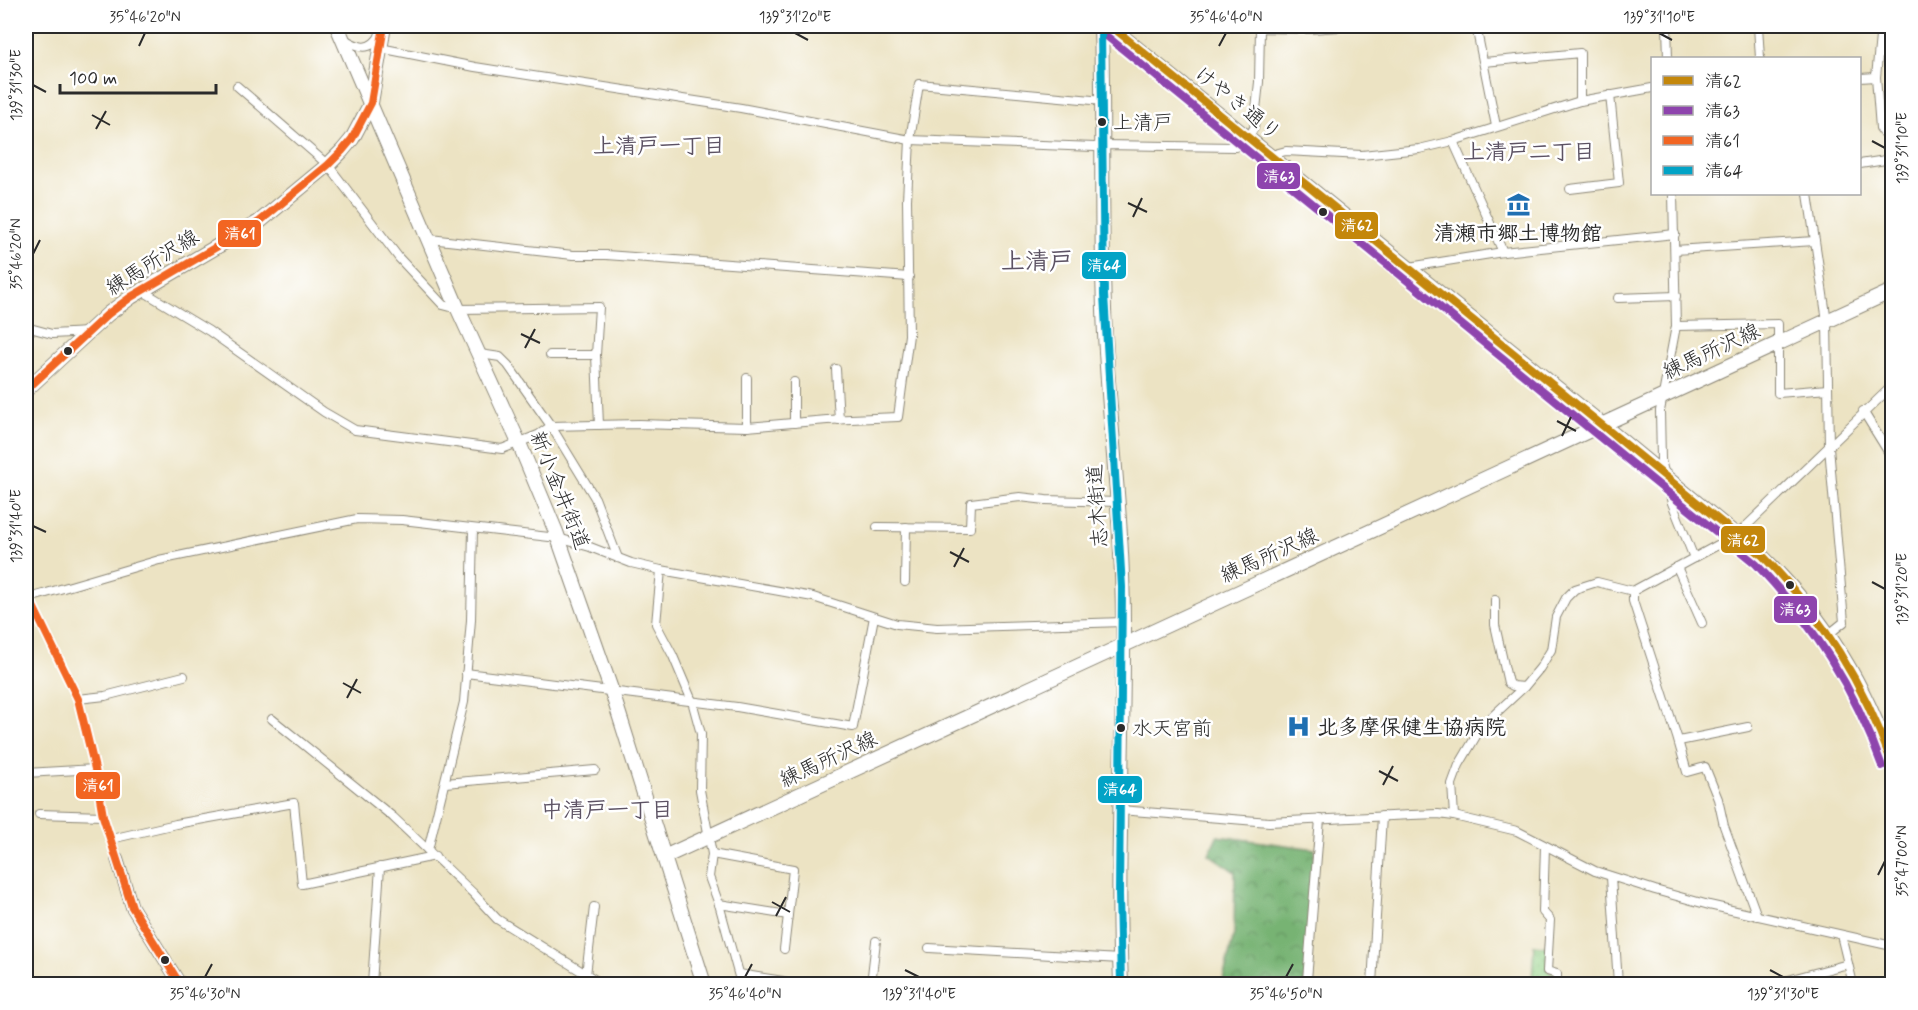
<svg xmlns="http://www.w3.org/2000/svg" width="1918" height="1010" viewBox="0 0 1918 1010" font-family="Mynerve,'Klee One',sans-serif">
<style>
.forest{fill:url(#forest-crowns);stroke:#516f4f;stroke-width:1.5}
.park{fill:url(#park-dots);stroke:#607e58;stroke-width:1.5}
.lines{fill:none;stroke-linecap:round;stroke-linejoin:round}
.street-casing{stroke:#8c8777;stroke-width:10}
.secondary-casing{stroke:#8c8777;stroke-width:14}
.primary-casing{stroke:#8c8777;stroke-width:16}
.street{stroke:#fff;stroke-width:8}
.secondary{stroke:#fff;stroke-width:12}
.primary{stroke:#fff;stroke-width:14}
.bus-1-casing{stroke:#fff;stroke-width:12}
.bus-2-casing{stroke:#fff;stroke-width:12}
.bus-3-casing{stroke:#fff;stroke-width:12}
.bus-4-casing{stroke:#fff;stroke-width:12}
.bus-1{stroke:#c4870b;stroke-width:8}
.bus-2{stroke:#8e44ad;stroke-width:8}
.bus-3{stroke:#f26522;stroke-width:8}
.bus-4{stroke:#02a3c6;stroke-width:8}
.ticks{fill:none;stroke:#2b2b2b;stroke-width:2}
.bus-dot{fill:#2b2b2b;stroke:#fff;stroke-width:2}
.labels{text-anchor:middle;stroke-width:5;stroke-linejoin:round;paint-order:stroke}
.bus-label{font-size:20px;fill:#2b2b2b;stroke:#fff;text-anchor:start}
.street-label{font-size:21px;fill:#2b2b2b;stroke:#fff}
.poi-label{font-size:21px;font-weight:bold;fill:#2b2b2b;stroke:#fff}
.neighbourhood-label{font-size:22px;font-weight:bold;fill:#5d5364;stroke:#fff}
.quarter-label{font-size:24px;font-weight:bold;fill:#5d5364;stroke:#fff}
.line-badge{stroke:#fff;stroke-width:2}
.badge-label{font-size:16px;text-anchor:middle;font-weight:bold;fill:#fff}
.neatline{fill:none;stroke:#2b2b2b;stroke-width:2}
.ticks-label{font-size:15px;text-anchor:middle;fill:#2b2b2b}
</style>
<defs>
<pattern id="forest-crowns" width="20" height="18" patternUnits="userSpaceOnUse" patternTransform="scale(1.5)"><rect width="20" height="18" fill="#77b373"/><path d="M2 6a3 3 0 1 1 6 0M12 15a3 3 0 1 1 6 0" fill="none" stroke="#62925f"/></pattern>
<pattern id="park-dots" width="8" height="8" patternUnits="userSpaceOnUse" patternTransform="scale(1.5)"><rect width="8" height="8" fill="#94d186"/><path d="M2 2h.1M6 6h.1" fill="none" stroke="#79aa6e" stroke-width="1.8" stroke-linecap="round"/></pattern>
</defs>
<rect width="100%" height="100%" fill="#fff"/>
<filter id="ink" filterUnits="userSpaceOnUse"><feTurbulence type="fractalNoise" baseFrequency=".0167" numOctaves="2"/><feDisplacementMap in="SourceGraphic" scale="12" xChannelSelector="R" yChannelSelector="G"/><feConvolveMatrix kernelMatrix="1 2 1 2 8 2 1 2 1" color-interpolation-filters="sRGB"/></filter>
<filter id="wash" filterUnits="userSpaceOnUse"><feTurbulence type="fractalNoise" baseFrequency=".008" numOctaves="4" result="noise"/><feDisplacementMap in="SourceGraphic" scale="24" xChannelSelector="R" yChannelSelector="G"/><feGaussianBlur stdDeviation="1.35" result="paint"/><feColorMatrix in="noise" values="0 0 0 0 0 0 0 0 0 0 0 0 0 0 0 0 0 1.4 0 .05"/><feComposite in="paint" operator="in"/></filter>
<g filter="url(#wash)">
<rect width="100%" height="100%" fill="#ece3c3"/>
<polygon class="forest" points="1217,836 1315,849 1305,984 1222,984 1234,934 1235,872 1209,854"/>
<polygon class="park" points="1534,945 1548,947 1548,971 1557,974 1557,984 1532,984"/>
</g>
<g filter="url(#ink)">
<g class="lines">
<defs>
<g id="street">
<polyline points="1476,26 1496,126"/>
<polyline points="1667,26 1668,58"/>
<polyline points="1758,26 1760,58"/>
<polyline points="1881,26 1876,77 1880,128 1883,132"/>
<polyline points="1880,35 1892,34"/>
<path d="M 343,38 C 357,47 370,53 380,35"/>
<polyline points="380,48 475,67 741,108 910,140 1095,147 1103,145 1235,147 1249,136 1254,128 1259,82 1260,28 1310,29 1357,26"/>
<polyline points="1484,62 1580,53 1580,101"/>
<polyline points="1860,78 1876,77"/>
<polyline points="237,86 328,165 399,258 443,305 458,309 599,307 596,355 599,425"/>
<polyline points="1453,141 1503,252"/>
<polyline points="1271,155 1286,151 1362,155 1419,149 1453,141 1580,101 1652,88"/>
<polyline points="1860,164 1892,159"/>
<polyline points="1570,189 1619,183 1610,95"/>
<polyline points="1673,194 1676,326 1660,411 1661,460 1672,503 1694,558"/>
<polyline points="1808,194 1827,321 1829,447 1844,622 1829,634"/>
<polyline points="26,205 26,219"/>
<polyline points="430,239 573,255 606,255 909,277"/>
<polyline points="1675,250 1815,241"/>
<polyline points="1409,267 1503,252 1675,234"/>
<polyline points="141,290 209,331 324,412 355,430 502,449 538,435 551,426 639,424 747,427 827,420 898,417 909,335 907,200 910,140 919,84 1103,101"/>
<polyline points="1618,298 1676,296"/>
<polyline points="1676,326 1778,324 1778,393 1828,389"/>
<polyline points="26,327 52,334 88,332"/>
<polyline points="480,354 500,357 508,365 551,426 595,498 618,558"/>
<polyline points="550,355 596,355"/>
<polyline points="836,369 839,420"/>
<polyline points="747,378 747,427"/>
<polyline points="1863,411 1892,458"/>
<polyline points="794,423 794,382"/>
<polyline points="877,527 970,528 971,503 1020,497 1046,500 1118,502"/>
<polyline points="1677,567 1702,623"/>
<polyline points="661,570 656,624 673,656 692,701 701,734 700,790 712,854 709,877 719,904 741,984"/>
<polyline points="26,582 29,598 78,699 95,769 103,816 117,859"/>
<polyline points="905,582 906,527"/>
<polyline points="1633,591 1633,601 1677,737 1687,772 1705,767 1718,799 1724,826 1757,916"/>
<polyline points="26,599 159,560 357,519 402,520 558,538 590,547 631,563 661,570 813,597 897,624 937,628 1123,622"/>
<polyline points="1495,600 1495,625 1508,683 1513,686 1524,687"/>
<polyline points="466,673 737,707 853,727 874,617"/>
<polyline points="78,699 105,696 184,676"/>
<polyline points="272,719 393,817 473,893 497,919 602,984"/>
<polyline points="1881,729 1892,724"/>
<polyline points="1679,741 1748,727"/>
<polyline points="26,773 95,769"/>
<polyline points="445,783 595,770"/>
<polyline points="1120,810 1269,822 1411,815 1438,814 1454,816 1517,831 1595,871 1655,890 1709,905 1892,946"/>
<polyline points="39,814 103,816"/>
<polyline points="1454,816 1452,784 1459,765 1482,726 1525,686 1540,668 1551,650 1556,617 1566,598 1575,589 1597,582 1633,591 1738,534 1892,386"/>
<polyline points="1320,819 1307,980 1338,984"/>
<polyline points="111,839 176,824 294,803 302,884 435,856"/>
<polyline points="1545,846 1543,912 1550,920 1547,971 1557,974 1557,984"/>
<polyline points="428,850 464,702 471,620 473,529"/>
<polyline points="712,854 793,869 788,915 719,904"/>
<polyline points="1611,877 1618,984"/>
<polyline points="1841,935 1853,984"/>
<polyline points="929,948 1120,959"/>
<polyline points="784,949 788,915"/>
<polyline points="739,974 783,981"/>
<polyline points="586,975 594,907"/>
<polyline points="372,984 380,867"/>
<polyline points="871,984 876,941"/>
<polyline points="1372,984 1382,816"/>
<polyline points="1773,984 1848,964"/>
</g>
<g id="secondary">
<path d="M 1111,26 L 1598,420 L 1763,556 C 1822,614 1867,684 1892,763"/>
<polyline points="117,859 132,907 180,984"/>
</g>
<g id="primary">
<polyline points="337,26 458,309 519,443 556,532 612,692 704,984"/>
<path d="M 1101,26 C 1104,128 1100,231 1105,334 C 1110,431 1123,526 1123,623 C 1124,744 1116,864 1121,984"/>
<polyline points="26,390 108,314 131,297 259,222 328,165 342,151 352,139 371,103 384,26"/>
<polyline points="664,857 1892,291"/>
</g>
</defs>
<use href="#street" class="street-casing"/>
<use href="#secondary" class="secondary-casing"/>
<use href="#primary" class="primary-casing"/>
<use href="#street" class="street"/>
<use href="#secondary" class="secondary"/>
<use href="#primary" class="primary"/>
<defs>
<path id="bus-1" d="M 1111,26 L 1763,556 C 1823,618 1863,682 1892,763"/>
<path id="bus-2" d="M 1104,34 L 1756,564 C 1814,625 1854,687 1882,766"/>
<g id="bus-3">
<polyline points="26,390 108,314 131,297 259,222 328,165 342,151 352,139 371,103 384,26"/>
<polyline points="26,582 29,598 78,699 95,769 103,816 132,907 180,984"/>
</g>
<polyline id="bus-4" points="1101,26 1104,295 1122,587 1119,894 1121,984"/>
</defs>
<use href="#bus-1" class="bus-1-casing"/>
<use href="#bus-2" class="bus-2-casing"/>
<use href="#bus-3" class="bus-3-casing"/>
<use href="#bus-4" class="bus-4-casing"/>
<use href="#bus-1" class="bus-1"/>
<use href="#bus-2" class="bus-2"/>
<use href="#bus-3" class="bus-3"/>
<use href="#bus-4" class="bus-4"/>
</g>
</g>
<path class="ticks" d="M 795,33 L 808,40M 1659,33 L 1672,40M 139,46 L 145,33M 1219,46 L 1226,33M 33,85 L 46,92M 92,115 L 110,125M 96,129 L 106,111M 1872,141 L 1885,148M 1128,203 L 1147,212M 1133,217 L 1142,198M 33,254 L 40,240M 521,334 L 540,343M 525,348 L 535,329M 1557,421 L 1576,431M 1562,436 L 1571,417M 33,526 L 46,532M 950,552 L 969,562M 954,567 L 964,548M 1872,582 L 1885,589M 343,683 L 361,693M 347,698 L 357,679M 1379,771 L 1398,781M 1383,785 L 1393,766M 1878,875 L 1885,861M 772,902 L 790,912M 776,916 L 786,897M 905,970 L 919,977M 1770,970 L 1783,977M 205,977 L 212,964M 745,977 L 752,964M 1286,977 L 1293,964"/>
<defs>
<symbol id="museum-bare" viewBox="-9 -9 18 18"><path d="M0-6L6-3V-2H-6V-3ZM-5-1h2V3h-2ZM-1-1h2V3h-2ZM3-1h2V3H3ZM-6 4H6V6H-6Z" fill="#1f6fb2" stroke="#fff" stroke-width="2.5" paint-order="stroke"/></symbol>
<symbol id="hospital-bare" viewBox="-9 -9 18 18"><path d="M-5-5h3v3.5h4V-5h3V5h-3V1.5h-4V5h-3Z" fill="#1f6fb2" stroke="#fff" stroke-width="2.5" paint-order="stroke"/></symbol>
</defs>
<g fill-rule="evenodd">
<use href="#museum-bare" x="1502" y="188" width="33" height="33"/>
<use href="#hospital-bare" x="1282" y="710" width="33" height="33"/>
</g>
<g class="bus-dot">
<circle cx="1102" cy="122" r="5"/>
<circle cx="1323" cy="212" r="5"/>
<circle cx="68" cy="351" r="5"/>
<circle cx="1790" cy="585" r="5"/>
<circle cx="1121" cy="728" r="5"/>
<circle cx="165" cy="960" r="5"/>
</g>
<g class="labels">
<g class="bus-label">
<text x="1113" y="129">上清戸</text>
<text x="1132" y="735">水天宮前</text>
</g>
<g class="street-label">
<text transform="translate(1238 103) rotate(39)" y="7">けやき通り</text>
<text transform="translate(152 262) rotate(-32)" y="7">練馬所沢線</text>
<text transform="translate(1711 351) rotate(-25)" y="7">練馬所沢線</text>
<text transform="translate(560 490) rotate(68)" y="7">新小金井街道</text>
<text transform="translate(1097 506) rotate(-94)" y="7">志木街道</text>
<text transform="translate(1269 555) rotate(-24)" y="7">練馬所沢線</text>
<text transform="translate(828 759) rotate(-25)" y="7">練馬所沢線</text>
</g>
<g class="poi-label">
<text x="1518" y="240">清瀬市郷土博物館</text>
<text x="1317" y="734" text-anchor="start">北多摩保健生協病院</text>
</g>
<g class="neighbourhood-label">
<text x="659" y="153">上清戸一丁目</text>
<text x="1529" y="159">上清戸二丁目</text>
<text x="607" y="817">中清戸一丁目</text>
</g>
<g class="quarter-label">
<text x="1037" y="269">上清戸</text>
</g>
</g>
<g class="line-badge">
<rect x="1256" y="162" width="45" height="28" rx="6" fill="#8e44ad"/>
<rect x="1334" y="211" width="45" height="29" rx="6" fill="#c4870b"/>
<rect x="217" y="219" width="45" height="29" rx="6" fill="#f26522"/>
<rect x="1081" y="251" width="46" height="29" rx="6" fill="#02a3c6"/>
<rect x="1720" y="525" width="46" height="29" rx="6" fill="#c4870b"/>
<rect x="1773" y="595" width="45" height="29" rx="6" fill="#8e44ad"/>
<rect x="75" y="771" width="46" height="29" rx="6" fill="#f26522"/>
<rect x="1097" y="775" width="46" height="29" rx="6" fill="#02a3c6"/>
</g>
<g class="badge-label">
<text x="1279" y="182">清63</text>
<text x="1357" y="231">清62</text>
<text x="240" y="239">清61</text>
<text x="1104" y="271">清64</text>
<text x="1743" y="546">清62</text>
<text x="1795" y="615">清63</text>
<text x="98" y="791">清61</text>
<text x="1120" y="795">清64</text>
</g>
<rect width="1918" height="1010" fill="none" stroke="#fff" stroke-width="66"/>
<rect x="1651" y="57" width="210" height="138" fill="#ffffff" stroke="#aaaaaa" stroke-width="1.5"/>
<rect x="1663" y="76" width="30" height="9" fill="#c4870b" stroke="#aaaaaa" stroke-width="1.5"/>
<text x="1705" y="87" font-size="18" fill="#2b2b2b">清62</text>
<rect x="1663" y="106" width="30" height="9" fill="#8e44ad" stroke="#aaaaaa" stroke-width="1.5"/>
<text x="1705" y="117" font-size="18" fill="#2b2b2b">清63</text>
<rect x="1663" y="136" width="30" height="9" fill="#f26522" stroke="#aaaaaa" stroke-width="1.5"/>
<text x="1705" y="147" font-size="18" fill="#2b2b2b">清61</text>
<rect x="1663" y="166" width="30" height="9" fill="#02a3c6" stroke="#aaaaaa" stroke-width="1.5"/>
<text x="1705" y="177" font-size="18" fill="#2b2b2b">清64</text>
<path d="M60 84v9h156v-9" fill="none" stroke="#2b2b2b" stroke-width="3"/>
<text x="69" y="84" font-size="18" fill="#2b2b2b" stroke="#ffffff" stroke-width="4.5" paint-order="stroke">100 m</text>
<rect x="33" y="33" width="1852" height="944" class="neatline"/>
<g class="ticks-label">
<text x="145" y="22">35°46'20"N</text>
<text x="795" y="22">139°31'20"E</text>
<text x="1226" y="22">35°46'40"N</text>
<text x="1659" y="22">139°31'10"E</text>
<text transform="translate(16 85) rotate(-90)" y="5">139°31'30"E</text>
<text transform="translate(1902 148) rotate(-90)" y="5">139°31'10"E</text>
<text transform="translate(16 254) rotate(-90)" y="5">35°46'20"N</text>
<text transform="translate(16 526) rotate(-90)" y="5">139°31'40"E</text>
<text transform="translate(1902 589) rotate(-90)" y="5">139°31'20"E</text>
<text transform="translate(1902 861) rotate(-90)" y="5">35°47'00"N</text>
<text x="205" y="999">35°46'30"N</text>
<text x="745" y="999">35°46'40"N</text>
<text x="919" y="999">139°31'40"E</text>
<text x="1286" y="999">35°46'50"N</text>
<text x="1783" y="999">139°31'30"E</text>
</g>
</svg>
